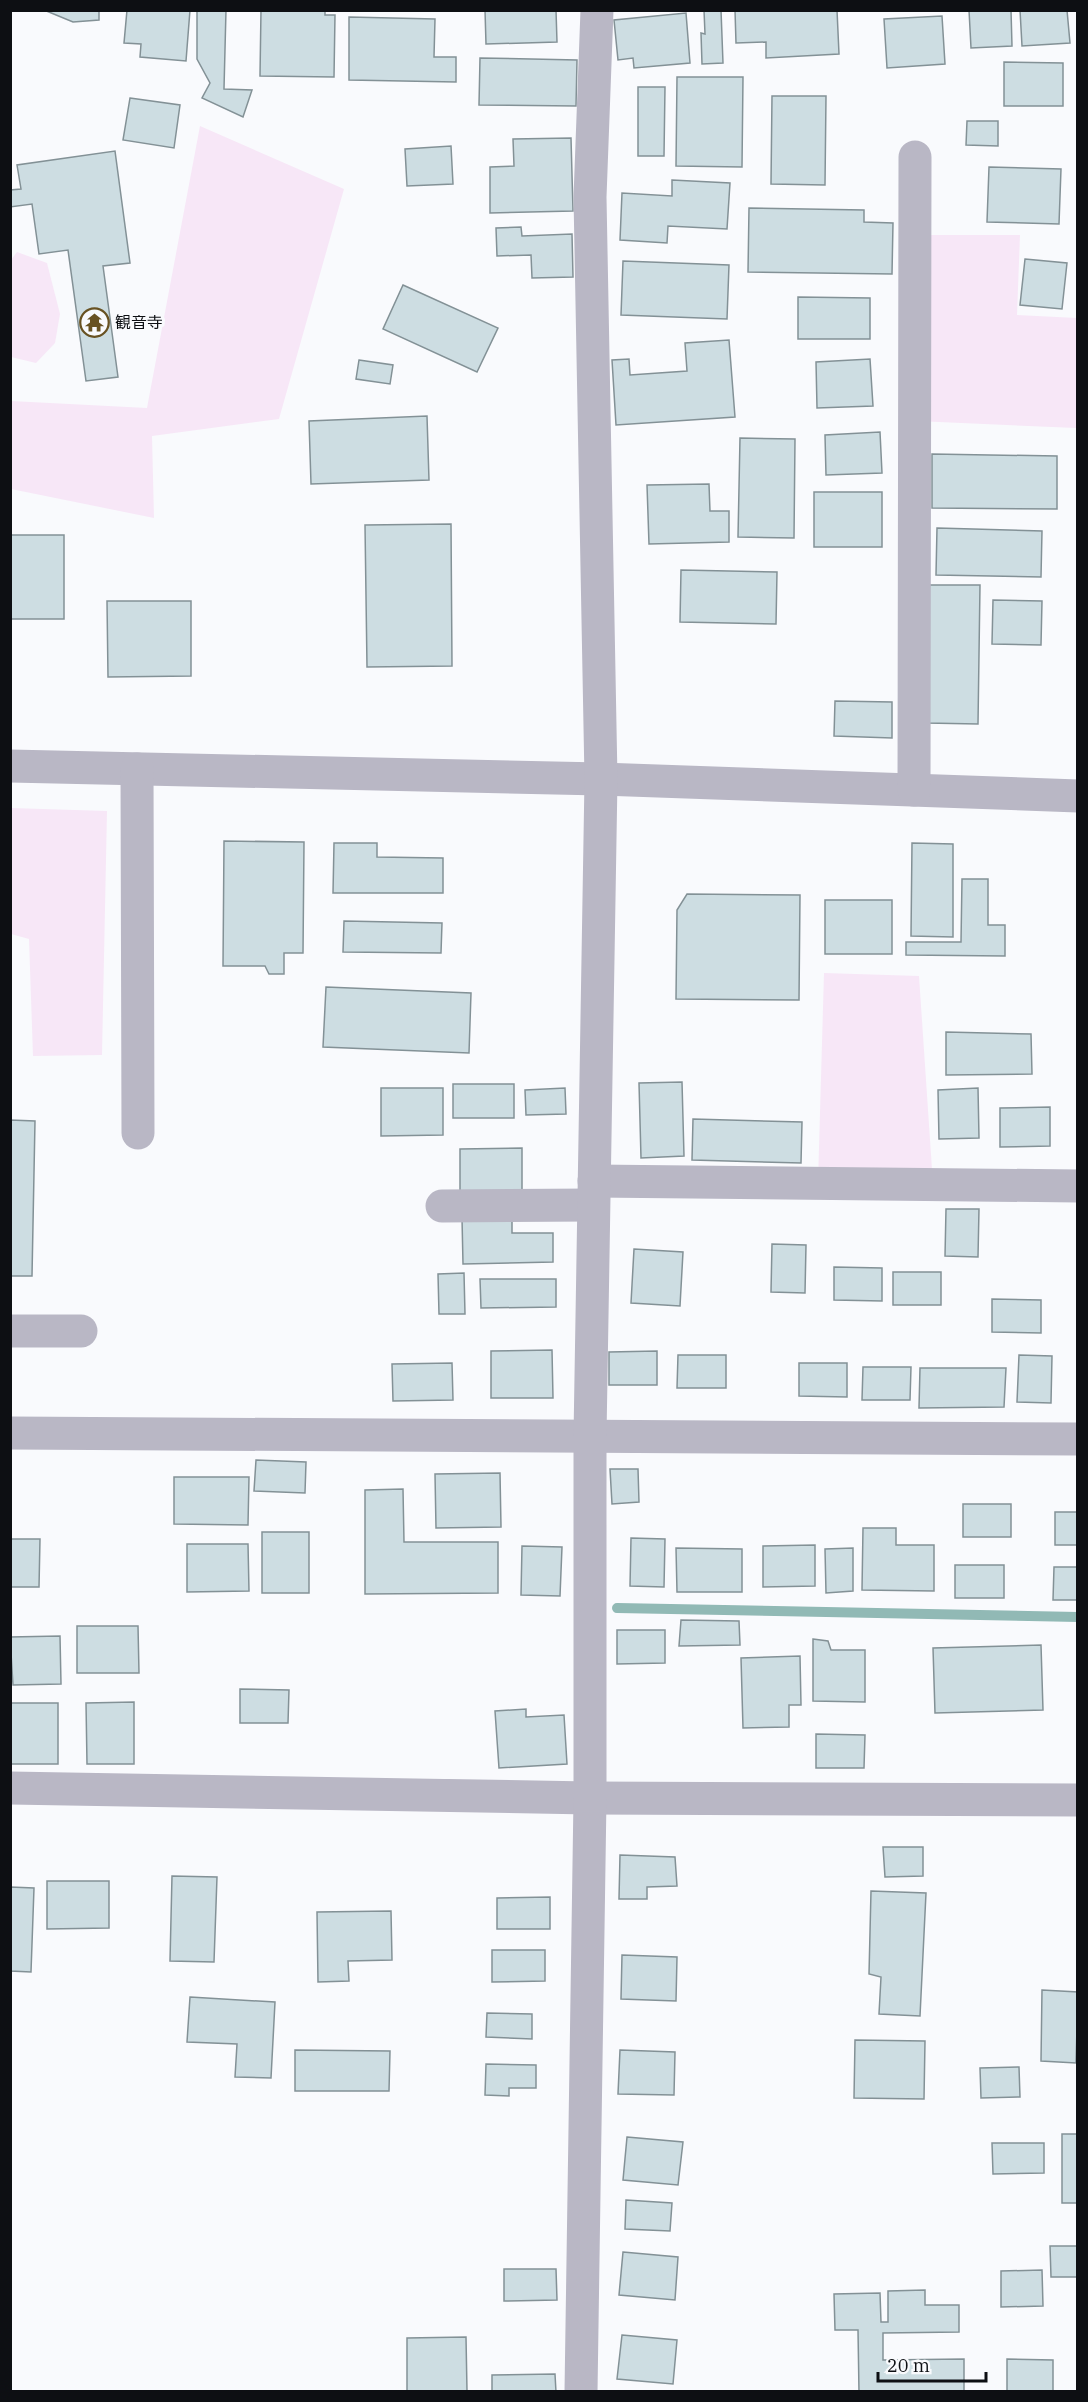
<svg xmlns="http://www.w3.org/2000/svg" width="1088" height="2402" viewBox="0 0 1088 2402" font-family="'IBM Plex Serif','Noto Sans JP',serif">
<style>
.green{fill:#f7e7f7}
.lines{fill:none;stroke-linecap:round;stroke-linejoin:round}
.stream{stroke:#91b9b5;stroke-width:10}
.building{fill:#cddde2;stroke:#839196;stroke-width:1.5}
.minor{stroke:#b9b7c5;stroke-width:33}
.labels{text-anchor:middle;stroke-width:6;stroke-linejoin:round;paint-order:stroke}
.poi-label{font-size:16px;fill:#0d0f13;stroke:#f9fafd;text-anchor:start}
</style>
<rect width="100%" height="100%" fill="#f9fafd"/>
<g class="green">
<polygon points="200,126 344,189 279,419 152,436 154,518 11,489 11,401 147,408"/>
<polygon points="916,235 1020,235 1017,315 1077,318 1076,428 916,421"/>
<polygon points="17,252 47,263 60,314 55,343 36,363 11,357 11,260"/>
<polygon points="11,808 107,811 102,1055 33,1056 29,939 11,934"/>
<polygon points="824,973 919,976 933,1184 818,1183"/>
</g>
<g class="lines">
<polyline class="stream" points="617,1608 1078,1617"/>
</g>
<g class="building">
<polygon points="44,10 99,10 99,20 73,22"/>
<polygon points="127,10 190,10 186,61 140,57 141,44 124,43"/>
<polygon points="197,10 226,10 224,89 252,90 243,117 202,98 210,83 197,59"/>
<polygon points="261,10 325,10 325,15 335,15 334,77 260,76"/>
<polygon points="485,10 556,10 557,42 486,44"/>
<polygon points="704,10 721,10 723,63 702,64 701,33 705,34"/>
<polygon points="735,10 837,10 839,54 766,58 766,42 736,43"/>
<polygon points="969,10 1011,10 1012,46 971,48"/>
<polygon points="1020,10 1067,10 1070,43 1022,46"/>
<polygon points="686,13 690,63 634,68 633,58 618,60 614,20"/>
<polygon points="942,16 945,64 887,68 884,19"/>
<polygon points="349,17 435,19 434,57 456,57 456,82 349,80"/>
<polygon points="480,58 577,60 576,106 479,105"/>
<polygon points="1004,62 1063,63 1063,106 1004,106"/>
<polygon points="677,77 743,77 742,167 676,166"/>
<polygon points="638,87 665,87 664,156 638,156"/>
<polygon points="772,96 826,96 825,185 771,184"/>
<polygon points="130,98 180,105 174,148 123,140"/>
<polygon points="967,121 998,121 998,146 966,145"/>
<polygon points="571,138 573,211 490,213 490,167 514,166 513,139"/>
<polygon points="451,146 453,184 407,186 405,149"/>
<polygon points="115,151 130,263 103,266 118,377 86,381 68,250 39,254 32,204 10,207 10,190 21,189 17,165"/>
<polygon points="989,167 1061,169 1059,224 987,222"/>
<polygon points="672,180 730,183 727,229 668,226 667,243 620,240 622,193 672,196"/>
<polygon points="749,208 864,210 864,222 893,223 892,274 748,272"/>
<polygon points="521,227 522,236 572,234 573,277 532,278 531,255 497,256 496,228"/>
<polygon points="1025,259 1067,263 1062,309 1020,305"/>
<polygon points="623,261 729,265 727,319 621,315"/>
<polygon points="403,285 498,328 477,372 383,329"/>
<polygon points="798,297 870,298 870,339 798,339"/>
<polygon points="729,340 735,417 616,425 612,360 629,359 630,375 687,371 685,343"/>
<polygon points="870,359 873,406 817,408 816,362"/>
<polygon points="359,360 393,365 390,384 356,379"/>
<polygon points="427,416 429,480 311,484 309,421"/>
<polygon points="880,432 882,473 826,475 825,435"/>
<polygon points="740,438 795,439 794,538 738,537"/>
<polygon points="932,454 1057,456 1057,509 932,508"/>
<polygon points="709,484 710,511 729,511 729,542 649,544 647,485"/>
<rect x="814" y="492" width="68" height="55"/>
<polygon points="451,524 452,666 367,667 365,525"/>
<polygon points="937,528 1042,531 1041,577 936,575"/>
<rect x="10" y="535" width="54" height="84"/>
<polygon points="681,570 777,572 776,624 680,622"/>
<polygon points="928,585 980,585 978,724 926,723"/>
<polygon points="993,600 1042,601 1041,645 992,644"/>
<polygon points="107,601 191,601 191,676 108,677"/>
<polygon points="835,701 892,702 892,738 834,736"/>
<polygon points="224,841 304,842 303,953 284,953 284,974 269,974 265,966 223,966"/>
<polygon points="334,843 377,843 377,857 443,858 443,893 333,893"/>
<polygon points="912,843 953,844 953,937 911,936"/>
<polygon points="962,879 988,879 988,925 1005,925 1005,956 906,955 906,942 961,942"/>
<polygon points="687,894 800,895 799,1000 676,999 677,910"/>
<rect x="825" y="900" width="67" height="54"/>
<polygon points="344,921 442,923 441,953 343,952"/>
<polygon points="326,987 471,993 469,1053 323,1047"/>
<polygon points="946,1032 1031,1034 1032,1074 946,1075"/>
<polygon points="682,1082 684,1156 641,1158 639,1083"/>
<rect x="453" y="1084" width="61" height="34"/>
<polygon points="381,1088 443,1088 443,1135 381,1136"/>
<polygon points="565,1088 566,1114 526,1115 525,1090"/>
<polygon points="978,1088 979,1138 939,1139 938,1090"/>
<polygon points="1050,1107 1050,1146 1000,1147 1000,1108"/>
<polygon points="693,1119 802,1122 801,1163 692,1160"/>
<polygon points="10,1120 35,1121 32,1276 10,1276"/>
<polygon points="522,1148 522,1196 460,1196 460,1149"/>
<polygon points="946,1209 979,1209 978,1257 945,1256"/>
<polygon points="512,1217 512,1233 553,1233 553,1262 463,1264 462,1218"/>
<polygon points="772,1244 806,1245 805,1293 771,1292"/>
<polygon points="634,1249 683,1252 680,1306 631,1303"/>
<polygon points="834,1267 882,1268 882,1301 834,1300"/>
<rect x="893" y="1272" width="48" height="33"/>
<polygon points="464,1273 465,1314 439,1314 438,1274"/>
<polygon points="480,1279 556,1279 556,1307 481,1308"/>
<polygon points="992,1299 1041,1300 1041,1333 992,1332"/>
<polygon points="552,1350 553,1398 491,1398 491,1351"/>
<polygon points="657,1351 657,1385 609,1385 609,1352"/>
<polygon points="678,1355 726,1355 726,1388 677,1388"/>
<polygon points="1019,1355 1052,1356 1051,1403 1017,1402"/>
<polygon points="452,1363 453,1400 393,1401 392,1364"/>
<polygon points="799,1363 847,1363 847,1397 799,1396"/>
<polygon points="863,1367 911,1367 910,1400 862,1400"/>
<polygon points="920,1368 1006,1368 1004,1407 919,1408"/>
<polygon points="256,1460 306,1462 305,1493 254,1491"/>
<polygon points="610,1469 638,1469 639,1502 612,1504"/>
<polygon points="500,1473 501,1527 436,1528 435,1474"/>
<polygon points="174,1477 249,1477 248,1525 174,1524"/>
<polygon points="403,1489 404,1542 498,1542 498,1593 365,1594 365,1490"/>
<rect x="963" y="1504" width="48" height="33"/>
<rect x="1055" y="1512" width="23" height="33"/>
<polygon points="863,1528 896,1528 896,1545 934,1545 934,1591 862,1590"/>
<rect x="262" y="1532" width="47" height="61"/>
<polygon points="631,1538 665,1539 664,1587 630,1586"/>
<polygon points="10,1539 40,1539 39,1587 10,1587"/>
<polygon points="187,1544 248,1544 249,1591 187,1592"/>
<polygon points="815,1545 815,1586 763,1587 763,1546"/>
<polygon points="522,1546 562,1547 560,1596 521,1595"/>
<polygon points="676,1548 742,1549 742,1592 677,1592"/>
<polygon points="853,1548 853,1591 826,1593 825,1549"/>
<rect x="955" y="1565" width="49" height="33"/>
<polygon points="1054,1567 1078,1567 1078,1600 1053,1600"/>
<polygon points="681,1620 739,1621 740,1645 679,1646"/>
<polygon points="77,1626 138,1626 139,1673 77,1673"/>
<polygon points="617,1630 665,1630 665,1663 617,1664"/>
<polygon points="60,1636 61,1684 13,1685 10,1637"/>
<polygon points="813,1639 828,1641 831,1650 865,1650 865,1702 813,1701"/>
<polygon points="1041,1645 1043,1710 935,1713 933,1648"/>
<polygon points="800,1656 801,1705 789,1705 789,1727 743,1728 741,1658"/>
<polygon points="240,1689 289,1690 288,1723 240,1723"/>
<polygon points="134,1702 134,1764 87,1764 86,1703"/>
<rect x="11" y="1703" width="47" height="61"/>
<polygon points="526,1709 526,1717 564,1715 567,1764 499,1768 495,1711"/>
<polygon points="816,1734 865,1735 864,1768 816,1768"/>
<polygon points="883,1847 923,1847 923,1876 885,1877"/>
<polygon points="620,1855 675,1857 677,1886 647,1887 647,1899 619,1899"/>
<polygon points="172,1876 217,1877 214,1962 170,1961"/>
<polygon points="47,1881 109,1881 109,1928 47,1929"/>
<polygon points="10,1887 34,1888 31,1972 10,1971"/>
<polygon points="871,1891 926,1893 920,2016 879,2014 881,1977 869,1974"/>
<polygon points="550,1897 550,1929 497,1929 497,1898"/>
<polygon points="391,1911 392,1960 348,1961 349,1981 318,1982 317,1912"/>
<polygon points="492,1950 545,1950 545,1981 492,1982"/>
<polygon points="622,1955 677,1957 676,2001 621,1999"/>
<polygon points="1042,1990 1078,1992 1076,2063 1041,2061"/>
<polygon points="190,1997 275,2002 271,2078 235,2077 237,2044 187,2042"/>
<polygon points="487,2013 532,2014 532,2039 486,2037"/>
<polygon points="855,2040 925,2041 924,2099 854,2098"/>
<polygon points="295,2050 390,2051 389,2091 295,2091"/>
<polygon points="620,2050 675,2052 674,2095 618,2094"/>
<polygon points="486,2064 536,2065 536,2088 509,2088 509,2096 485,2095"/>
<polygon points="1019,2067 1020,2097 981,2098 980,2068"/>
<rect x="1062" y="2134" width="16" height="69"/>
<polygon points="627,2137 683,2142 678,2185 623,2180"/>
<polygon points="992,2143 1044,2143 1044,2173 993,2174"/>
<polygon points="626,2200 672,2203 670,2231 625,2229"/>
<polygon points="1050,2246 1078,2246 1078,2277 1051,2277"/>
<polygon points="623,2252 678,2257 675,2300 619,2295"/>
<polygon points="504,2269 556,2269 557,2300 504,2301"/>
<polygon points="1042,2270 1043,2306 1001,2307 1001,2271"/>
<polygon points="925,2290 925,2305 959,2305 959,2332 883,2333 883,2360 964,2359 964,2392 859,2392 858,2330 835,2330 834,2294 880,2293 881,2322 888,2322 888,2291"/>
<polygon points="622,2335 677,2340 673,2384 617,2379"/>
<polygon points="466,2337 467,2391 407,2392 407,2338"/>
<polygon points="1007,2359 1053,2360 1053,2392 1007,2392"/>
<polygon points="555,2374 556,2392 492,2392 492,2375"/>
</g>
<g class="lines">
<g class="minor">
<polyline points="10,766 601,779 1078,796"/>
<polyline points="137,769 138,1133"/>
<polyline points="914,790 915,157"/>
<polyline points="594,1181 1078,1186"/>
<polyline points="442,1206 593,1205"/>
<polyline points="10,1331 81,1331"/>
<polyline points="10,1433 1078,1439"/>
<polyline points="10,1788 590,1798 1078,1800"/>
<polyline points="581,2392 590,1798 590,1436 601,779 590,197 597,10"/>
</g>
</g>
<defs>
<symbol id="temple-ring" viewBox="-11 -11 22 22"><circle r="9.5" fill="#f9fafd" stroke="#685222" stroke-width="1.5"/><path d="M0-6L5-2H3V0L6.5 2.5H4V6H1.5V3h-3V6H-4V2.5H-6.5L-3 0V-2H-5Z" fill="#685222"/></symbol>
</defs>
<g fill-rule="evenodd">
<use href="#temple-ring" x="78" y="306" width="33" height="33"/>
</g>
<g class="labels">
<g class="poi-label">
<text x="115" y="328">観音寺</text>
</g>
</g>
<rect width="1088" height="2402" fill="none" stroke="#0d0f13" stroke-width="24"/>
<path d="M878 2372v9h108v-9" fill="none" stroke="#0d0f13" stroke-width="3"/>
<text x="887" y="2372" font-size="18" fill="#0d0f13" stroke="#f9fafd" stroke-width="4.5" paint-order="stroke">20 m</text>
</svg>
